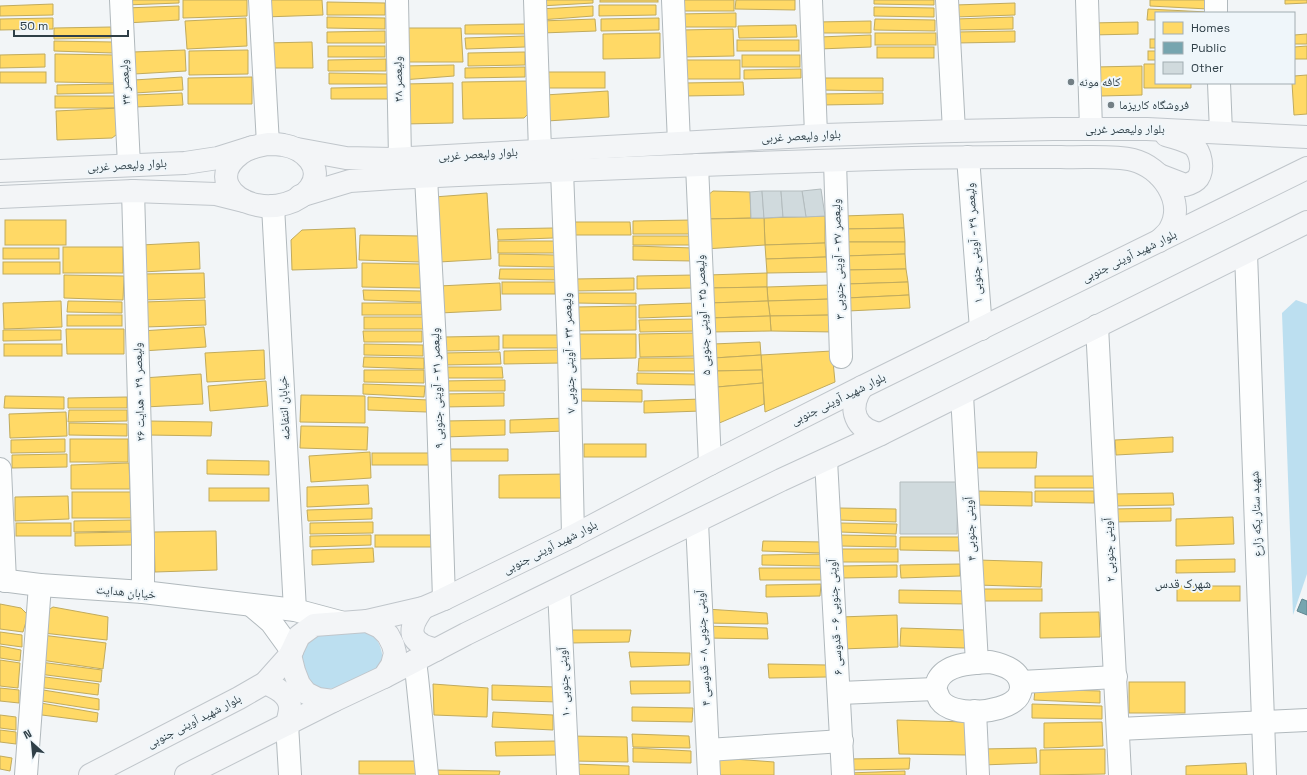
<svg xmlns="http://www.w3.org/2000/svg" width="1307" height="775" viewBox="0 0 1307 775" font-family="'Space Grotesk','Noto Naskh Arabic',sans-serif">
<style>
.park{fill:#bcdff0}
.homes{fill:#ffd966;stroke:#c1ab5d}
.public{fill:#76a5af;stroke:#618690}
.building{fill:#d0dadd;stroke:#b3bcbe}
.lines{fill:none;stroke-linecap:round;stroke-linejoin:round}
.minor-casing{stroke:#b1b9bd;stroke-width:24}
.major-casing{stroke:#c0c6cb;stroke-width:24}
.minor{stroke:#fdfefe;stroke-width:22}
.major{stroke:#f3f5f7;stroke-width:22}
.poi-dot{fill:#737f85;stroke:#eff6fa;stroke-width:1.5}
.labels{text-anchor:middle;stroke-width:4;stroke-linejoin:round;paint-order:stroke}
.street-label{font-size:12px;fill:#2f3f47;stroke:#eff6fa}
.poi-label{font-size:12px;fill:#2f3f47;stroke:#eff6fa;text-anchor:start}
.neighbourhood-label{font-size:13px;fill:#2f3f47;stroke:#eff6fa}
</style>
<rect width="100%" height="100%" fill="#f2f5f7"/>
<g class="park">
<polygon points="1296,300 1307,304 1307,574 1293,615 1282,313"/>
<path d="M 319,632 C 330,632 364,630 372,635 C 380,641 382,651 383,660 L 377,669 L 338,688 L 324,689 L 313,685 L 303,674 L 300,649 Z"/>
</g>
<g class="homes">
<polygon points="125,0 179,0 179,3 125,5"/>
<polygon points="183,0 247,0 247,16 183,18"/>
<polygon points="264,0 322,0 323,15 264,17"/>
<polygon points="540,0 593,0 593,3 540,6"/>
<rect x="600" y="0" width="58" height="2"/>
<rect x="677" y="0" width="57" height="11"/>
<polygon points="736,0 795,0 795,10 735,9"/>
<polygon points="874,0 934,0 934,5 874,4"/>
<polygon points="1150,0 1208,0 1208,9 1150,6"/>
<polygon points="1285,0 1307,0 1307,3 1285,4"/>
<polygon points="327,2 385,3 385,15 327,15"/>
<polygon points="1015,3 1015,15 955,17 955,5"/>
<polygon points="53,4 53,15 0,16 0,6"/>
<polygon points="599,5 656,5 656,15 599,16"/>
<polygon points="179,6 179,20 126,23 125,8"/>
<polygon points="593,6 593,16 540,20 539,9"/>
<polygon points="874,7 934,8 934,17 874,16"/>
<polygon points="1148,9 1207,12 1207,13 1156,13 1156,20 1147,20"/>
<polygon points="736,13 736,27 677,27 677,14"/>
<polygon points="327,17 385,18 385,29 327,28"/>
<polygon points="1013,17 1013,29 956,30 956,19"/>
<polygon points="53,18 53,29 0,30 0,19"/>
<polygon points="246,18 247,46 187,49 185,21"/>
<polygon points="659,18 659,30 601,31 601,19"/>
<polygon points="595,19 596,31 542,33 541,21"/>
<polygon points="875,19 935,20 935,31 874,30"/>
<polygon points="871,21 871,33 817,33 817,22"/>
<polygon points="1138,22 1138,34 1091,35 1091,23"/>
<polygon points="525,24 525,34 465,34 465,25"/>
<polygon points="796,25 797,37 739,38 738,26"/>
<polygon points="111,27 111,38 54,39 54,28"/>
<polygon points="404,28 461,28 463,62 403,62"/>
<polygon points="733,29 734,56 682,57 682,30"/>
<polygon points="385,31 385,43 327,43 327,32"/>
<polygon points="1015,31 1015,42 956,43 956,32"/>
<polygon points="660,33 660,58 603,59 603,34"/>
<rect x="875" y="33" width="61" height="12"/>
<polygon points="1307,34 1307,44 1294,44 1294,35"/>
<polygon points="871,35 871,47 819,49 819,37"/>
<polygon points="525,36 525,47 466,49 465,38"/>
<rect x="1150" y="39" width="6" height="9"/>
<rect x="737" y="40" width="62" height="11"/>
<polygon points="54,41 113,42 113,53 54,51"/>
<polygon points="312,42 313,68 267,68 265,43"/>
<rect x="328" y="46" width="57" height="11"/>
<polygon points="1307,46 1307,59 1294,59 1294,47"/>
<rect x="877" y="47" width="57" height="11"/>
<polygon points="185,50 186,71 134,74 133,52"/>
<polygon points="248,50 248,74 189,75 189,51"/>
<rect x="1148" y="51" width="8" height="9"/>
<polygon points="525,52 525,65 468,66 468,53"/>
<polygon points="45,54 45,67 0,68 0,55"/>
<polygon points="55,54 115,55 114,83 55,82"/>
<rect x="742" y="55" width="58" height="12"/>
<polygon points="386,59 386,71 328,71 328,60"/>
<rect x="681" y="60" width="59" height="19"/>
<polygon points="1144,64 1156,64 1156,83 1191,83 1191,88 1144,88"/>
<polygon points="454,65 454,76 402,80 402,66"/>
<polygon points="1142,66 1142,95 1101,96 1095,89 1095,67"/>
<polygon points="525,67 525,77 465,78 465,68"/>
<polygon points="801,69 801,78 744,79 744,70"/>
<rect x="0" y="72" width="46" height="11"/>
<rect x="545" y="72" width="60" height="16"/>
<polygon points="329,73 387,74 387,84 329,84"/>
<polygon points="1307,75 1307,114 1294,115 1292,83 1294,83 1294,76"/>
<polygon points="182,77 183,90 135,93 134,80"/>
<polygon points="252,77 252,104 188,104 188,78"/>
<polygon points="820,78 883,78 883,91 820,90"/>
<polygon points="528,81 528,114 524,118 463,119 462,82"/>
<polygon points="743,82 744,95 684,96 684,83"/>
<polygon points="453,83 453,123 404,124 404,84"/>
<polygon points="114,84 114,93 57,94 57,85"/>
<polygon points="389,87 389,99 331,99 331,88"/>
<polygon points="608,91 609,117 547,121 545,95"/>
<polygon points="182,93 183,105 135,107 135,95"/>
<polygon points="883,93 883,104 821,105 821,94"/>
<rect x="55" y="96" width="60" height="12"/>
<polygon points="119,108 120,132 112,138 57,140 56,111"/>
<polygon points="713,191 750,192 751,218 705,219 703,199"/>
<polygon points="487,193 491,259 439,262 434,197"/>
<polygon points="903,214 904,228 844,229 843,216"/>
<polygon points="825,216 825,243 765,245 764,218"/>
<polygon points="764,218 765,245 705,249 705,219"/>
<rect x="5" y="220" width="61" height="25"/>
<polygon points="692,220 692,234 633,234 633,221"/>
<polygon points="573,222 630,222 631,235 573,235"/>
<polygon points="355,228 357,268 292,270 291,240 302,230"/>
<polygon points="553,228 553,238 498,240 497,229"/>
<polygon points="904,228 905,242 844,242 844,229"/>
<polygon points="360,235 420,236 420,262 359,260"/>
<rect x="633" y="236" width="59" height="9"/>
<rect x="498" y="241" width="57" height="12"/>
<polygon points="199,242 200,269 142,272 141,245"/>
<polygon points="844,242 905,242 905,254 845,256"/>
<polygon points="825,243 826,257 766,259 765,245"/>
<polygon points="633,246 693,248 693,261 633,260"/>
<rect x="63" y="247" width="60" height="26"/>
<rect x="3" y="248" width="56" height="11"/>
<polygon points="499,254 556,255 556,267 499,266"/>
<polygon points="905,254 906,269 846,270 845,256"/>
<polygon points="826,257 828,272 767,273 766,259"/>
<rect x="3" y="262" width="57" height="12"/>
<polygon points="362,263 421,264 421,288 362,287"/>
<polygon points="500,269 557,269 556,280 499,279"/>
<polygon points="906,269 908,282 847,284 846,270"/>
<polygon points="204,273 205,298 143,300 142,274"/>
<polygon points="767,273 767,287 708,288 708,275"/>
<polygon points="64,275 124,276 123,300 64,298"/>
<polygon points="695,275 695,288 637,289 637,276"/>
<polygon points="634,278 634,290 575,291 575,279"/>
<rect x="502" y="282" width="53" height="12"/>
<polygon points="908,282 909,295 847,298 847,284"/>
<polygon points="500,283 501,310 440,313 439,286"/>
<polygon points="829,285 831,299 768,301 767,287"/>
<polygon points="767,287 768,301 709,303 708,288"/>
<polygon points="363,290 422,291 422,302 364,300"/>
<polygon points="576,293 636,293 636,304 576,303"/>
<polygon points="909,295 910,308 848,311 847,298"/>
<polygon points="831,299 833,315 770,316 768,301"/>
<polygon points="205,300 206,325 145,327 144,302"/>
<polygon points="61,301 62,327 4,329 3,303"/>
<polygon points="68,301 122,302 122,313 67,312"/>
<polygon points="768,301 770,316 710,318 709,303"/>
<rect x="362" y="303" width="60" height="12"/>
<polygon points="695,303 696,316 639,318 639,305"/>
<polygon points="636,306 636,330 576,331 576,307"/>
<rect x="67" y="315" width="55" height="11"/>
<polygon points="833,315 835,332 771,331 770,316"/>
<polygon points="770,316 771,331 710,332 710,318"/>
<rect x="364" y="317" width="59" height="12"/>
<polygon points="697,319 697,331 640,332 639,320"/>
<polygon points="204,327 206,347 142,351 141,331"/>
<polygon points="66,329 124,329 124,354 67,354"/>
<polygon points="3,330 61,330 61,340 3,341"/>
<polygon points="363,331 422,331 422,342 364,342"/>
<polygon points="697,333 698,356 640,357 639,334"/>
<polygon points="577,334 636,334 636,358 578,359"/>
<rect x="503" y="335" width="58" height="13"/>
<polygon points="499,336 499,350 444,351 443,337"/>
<polygon points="760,342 761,355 714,358 713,344"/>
<rect x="4" y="344" width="58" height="12"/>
<polygon points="364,344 423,345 423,356 364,355"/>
<polygon points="264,350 265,379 207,382 205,353"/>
<polygon points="562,350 562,363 504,364 504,351"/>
<polygon points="832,351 835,382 765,412 761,355"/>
<polygon points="500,352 501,364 444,365 443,353"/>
<polygon points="761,355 762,370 716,371 714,358"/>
<polygon points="364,357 424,358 424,369 363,367"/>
<polygon points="639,358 700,358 700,371 638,371"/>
<polygon points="444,367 502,367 503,378 444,378"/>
<polygon points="364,370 424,370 424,383 364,382"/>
<polygon points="762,370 763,383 717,387 716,371"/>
<polygon points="637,373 699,374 698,385 637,384"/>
<polygon points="201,374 203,404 145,407 143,378"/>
<polygon points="505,380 505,391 442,391 442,381"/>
<polygon points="266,381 268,406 210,411 208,386"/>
<polygon points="763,383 764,404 717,424 717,387"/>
<polygon points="363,384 425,386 424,397 363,394"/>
<polygon points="581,389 642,390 642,402 581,401"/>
<polygon points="504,393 504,406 442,407 442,394"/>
<polygon points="301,395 365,396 365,423 300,422"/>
<polygon points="5,396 64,397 64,409 4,408"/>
<polygon points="127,397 127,408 68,408 68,398"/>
<polygon points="368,397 428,400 427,412 368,410"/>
<polygon points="701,399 701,411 644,413 644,401"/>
<polygon points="69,410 127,410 127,421 68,422"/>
<polygon points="66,412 67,436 10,438 9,414"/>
<polygon points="566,418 566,431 510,433 510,420"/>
<polygon points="505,420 505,435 444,437 444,421"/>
<polygon points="149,421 212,422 211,436 148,435"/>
<polygon points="69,423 127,424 127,436 69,435"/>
<polygon points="301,426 368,427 367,450 300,448"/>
<polygon points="1173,437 1173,452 1116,455 1115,440"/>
<polygon points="65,439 65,452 11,453 11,440"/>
<rect x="70" y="439" width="58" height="23"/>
<rect x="584" y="444" width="62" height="13"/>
<polygon points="445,449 508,449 508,461 446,461"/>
<polygon points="370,452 371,478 311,482 309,456"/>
<polygon points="975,452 1037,452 1036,468 975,468"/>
<rect x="372" y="453" width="58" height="12"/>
<polygon points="67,454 67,467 12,468 12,455"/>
<polygon points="207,460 269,461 269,475 207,474"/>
<polygon points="129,463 130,489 71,489 71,465"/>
<polygon points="567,474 567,498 499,498 499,475"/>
<rect x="1035" y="476" width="60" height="12"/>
<polygon points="368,485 369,504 307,507 307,487"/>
<rect x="209" y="488" width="60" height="13"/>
<polygon points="975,491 1032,492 1032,506 975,505"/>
<polygon points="1035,491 1094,491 1094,503 1035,502"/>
<rect x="72" y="492" width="60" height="26"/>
<polygon points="1173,493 1174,505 1113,506 1113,494"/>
<polygon points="68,496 69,519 15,521 15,497"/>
<polygon points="372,508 372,519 308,521 307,510"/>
<polygon points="839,508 896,509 896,522 838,520"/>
<polygon points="1171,508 1171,521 1113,522 1113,509"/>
<polygon points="1233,517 1234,544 1176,546 1176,519"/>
<polygon points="131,520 131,531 74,532 74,521"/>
<polygon points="373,522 373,533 310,534 310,523"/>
<rect x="16" y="523" width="55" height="13"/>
<polygon points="840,523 897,524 896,534 840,532"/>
<polygon points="216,531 217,570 155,572 154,532"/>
<polygon points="132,532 132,545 75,546 75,533"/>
<polygon points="371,535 371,545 310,547 310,536"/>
<rect x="375" y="535" width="57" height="12"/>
<polygon points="839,535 896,536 896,547 839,546"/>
<polygon points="900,537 959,537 959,551 900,550"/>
<polygon points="763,541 825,542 823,553 762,551"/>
<polygon points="373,548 374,562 312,565 312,550"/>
<rect x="840" y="549" width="58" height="13"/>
<polygon points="822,554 822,566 762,565 762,555"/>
<polygon points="1235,559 1235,572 1176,573 1176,560"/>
<polygon points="978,560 1042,562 1041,587 977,585"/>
<polygon points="960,564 960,576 901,578 900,565"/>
<polygon points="897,565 897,577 842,578 842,566"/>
<polygon points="759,568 823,568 822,580 760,580"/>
<polygon points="821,584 820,596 766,597 766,585"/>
<rect x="1177" y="586" width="63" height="15"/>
<rect x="979" y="589" width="63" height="12"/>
<polygon points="899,590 967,591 967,604 899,603"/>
<polygon points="0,604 21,608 28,615 23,632 0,629"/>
<polygon points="53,607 108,617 107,640 43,633 45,612"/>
<polygon points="706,609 767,613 768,624 705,623"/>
<polygon points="1099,612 1100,637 1040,638 1040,613"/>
<polygon points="897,615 898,647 841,649 840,617"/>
<polygon points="705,626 767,628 768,639 706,638"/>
<polygon points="901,628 965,630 965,648 900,646"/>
<polygon points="571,630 631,630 629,642 571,643"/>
<polygon points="0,632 22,635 22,647 0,644"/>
<polygon points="42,635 106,643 103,669 41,660"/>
<polygon points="0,646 21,650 20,661 0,658"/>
<polygon points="629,652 690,653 689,665 631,667"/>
<polygon points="0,660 20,663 18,688 0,686"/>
<polygon points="40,662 102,670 101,682 39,674"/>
<polygon points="768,664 827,665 827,677 769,678"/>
<polygon points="38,676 99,684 98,695 37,687"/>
<polygon points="630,681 690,681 690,693 631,694"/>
<rect x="1129" y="682" width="56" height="31"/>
<polygon points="433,684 488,688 487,717 434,715"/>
<polygon points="492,685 557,687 558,702 492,700"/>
<polygon points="0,688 19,690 19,703 0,701"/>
<polygon points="37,689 99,699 99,710 35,700"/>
<polygon points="1035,689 1100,691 1100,703 1034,700"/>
<polygon points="35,702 98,713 97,722 34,714"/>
<polygon points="1032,704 1102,706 1102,719 1032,718"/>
<polygon points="632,707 693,708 692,722 632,721"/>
<polygon points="493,712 553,715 553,730 492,727"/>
<polygon points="0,715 16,717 16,730 0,728"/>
<polygon points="897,720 966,722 967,755 899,754"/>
<polygon points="1102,722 1103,746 1044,748 1044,723"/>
<polygon points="0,730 16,732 16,744 0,742"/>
<polygon points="632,734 689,736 690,748 633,747"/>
<polygon points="571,736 627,737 628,762 572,761"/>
<polygon points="556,741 556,755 496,756 495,742"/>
<polygon points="633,748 691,751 691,763 633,762"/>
<polygon points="1036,748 1037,763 982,765 982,749"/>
<polygon points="1105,749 1105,774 1040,775 1040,750"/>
<polygon points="0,756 12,758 10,771 0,769"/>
<polygon points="720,758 774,762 774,775 712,775"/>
<polygon points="910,758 909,769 849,770 848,759"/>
<rect x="359" y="761" width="61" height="13"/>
<polygon points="1246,763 1247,775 1186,775 1186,766"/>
<polygon points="573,764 629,766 629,775 574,775"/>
<polygon points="435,770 500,771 499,775 435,775"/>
<polygon points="905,771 905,775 848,775 848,773"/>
</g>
<polygon class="public" points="1302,599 1307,601 1307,615 1297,611"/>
<g class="building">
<polygon points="821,189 825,216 806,217 802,191"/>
<polygon points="762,191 764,218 751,218 750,192"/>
<polygon points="762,191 781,191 783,217 764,218"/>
<polygon points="781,191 802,191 806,217 783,217"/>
<polygon points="900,482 958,482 957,534 900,534"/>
</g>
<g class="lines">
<defs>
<g id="minor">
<polyline points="121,0 129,165"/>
<polyline points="260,0 268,144"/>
<polyline points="397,0 400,159"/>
<polyline points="535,0 540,151"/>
<polyline points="673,0 679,143"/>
<polyline points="811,0 816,135"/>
<polyline points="947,0 954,131"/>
<polyline points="1087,0 1091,129"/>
<polyline points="1216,0 1216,13"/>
<polyline points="1219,83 1221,132"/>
<polyline points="968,157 981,329"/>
<polyline points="835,161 841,357"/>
<polyline points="697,165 710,464"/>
<polyline points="562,171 569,350 573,536"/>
<polyline points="426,177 437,381 444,599"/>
<polyline points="133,191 143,540 143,592"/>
<polyline points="273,206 295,610"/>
<polyline points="1246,253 1265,775"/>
<polyline points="1097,326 1120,775"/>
<polyline points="962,395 977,663"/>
<polyline points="826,460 843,775"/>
<polyline points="0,469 5,581"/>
<polyline points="697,522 709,775"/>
<polyline points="0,580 40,585 143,592 295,610 340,622"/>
<polyline points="559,590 568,775"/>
<polyline points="251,605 271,622 292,651"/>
<polyline points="415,661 417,677 427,775"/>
<path d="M 990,662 C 1005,665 1022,671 1021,689 C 1020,694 1019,697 1015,700 C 1001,713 953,718 940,700 C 938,697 937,692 935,689 C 936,686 937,682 938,680 C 947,663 974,663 990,662 Z"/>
<polyline points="1021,682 1116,677"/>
<polyline points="840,693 935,689"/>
<polyline points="975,711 978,775"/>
<polyline points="287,724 290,775"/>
<polyline points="1119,729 1307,720"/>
<polyline points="708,750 842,741"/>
<polyline points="26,775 40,585"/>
</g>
<g id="major">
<path d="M 268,144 C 273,144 279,144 283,145 C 303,148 325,167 310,188 C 299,203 275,209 257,205 C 229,200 213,174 240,154 C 248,147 258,146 268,144 Z"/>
<polyline points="297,149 346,158 392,159 824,135 954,131 1053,129 1147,129 1307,137"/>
<polyline points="0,171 185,163 218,158 253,147"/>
<path d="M 1159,175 L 1185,185 C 1189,184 1195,182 1198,178 C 1204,169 1201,152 1193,145 C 1185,140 1175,138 1166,135"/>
<path d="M 300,196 L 350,181 L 394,178 C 567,170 740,163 912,158 C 962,157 1011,157 1061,157 C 1083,158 1112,155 1133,160 C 1161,167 1186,201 1170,229 C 1168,233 1163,237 1159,241"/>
<polyline points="0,197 133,191 216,194 244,201"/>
<path d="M 862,387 C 847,409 855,430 881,434"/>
<path d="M 423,608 C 415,619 405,634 421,644 C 425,647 431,648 436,650"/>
<polyline points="367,621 423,608 444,599 573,536 710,464 862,387 1307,168"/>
<polygon points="367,621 380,627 388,635 393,645 395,653 392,665 384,677 333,701 318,699 306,693 299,684 294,671 290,655 299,636 314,625"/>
<polyline points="384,677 466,634 781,480 881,434 1307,222"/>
<path d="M 265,683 C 275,687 290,695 290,708 C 290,713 288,719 287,724"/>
<polyline points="90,775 239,698 265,683 290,655"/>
<polyline points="186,775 333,701"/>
</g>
</defs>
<use href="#minor" class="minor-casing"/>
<use href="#major" class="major-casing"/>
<use href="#minor" class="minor"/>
<use href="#major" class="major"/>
</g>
<g class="poi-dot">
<circle cx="1071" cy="82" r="4"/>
<circle cx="1111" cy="105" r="4"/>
</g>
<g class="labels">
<g class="street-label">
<text transform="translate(398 79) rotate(-91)" y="4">ولیعصر ۳۸</text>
<text transform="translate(125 82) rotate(-93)" y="4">ولیعصر ۳۴</text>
<text x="1125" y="133">بلوار ولیعصر غربی</text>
<text transform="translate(801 136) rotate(-3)" y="4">بلوار ولیعصر غربی</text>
<text transform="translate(478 154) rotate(-3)" y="4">بلوار ولیعصر غربی</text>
<text transform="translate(127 165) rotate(-3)" y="4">بلوار ولیعصر غربی</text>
<text transform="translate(974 243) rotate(-94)" y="4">ولیعصر ۳۹ - آوینی جنوبی ۱</text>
<text transform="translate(1129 256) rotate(-26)" y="4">بلوار شهید آوینی جنوبی</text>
<text transform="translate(838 259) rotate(-92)" y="4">ولیعصر ۳۷ - آوینی جنوبی ۳</text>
<text transform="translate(703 315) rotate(-93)" y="4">ولیعصر ۳۵ - آوینی جنوبی ۵</text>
<text transform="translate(569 353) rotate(-92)" y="4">ولیعصر ۳۳ - آوینی جنوبی ۷</text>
<text transform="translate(437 388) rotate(-92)" y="4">ولیعصر ۳۱ - آوینی جنوبی ۹</text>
<text transform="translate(139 392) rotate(-92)" y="4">ولیعصر ۲۹ - هدایت ۲۶</text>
<text transform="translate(838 399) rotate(-26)" y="4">بلوار شهید آوینی جنوبی</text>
<text transform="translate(284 408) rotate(-93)" y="4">خیابان انتفاضه</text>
<text transform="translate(1256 514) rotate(-92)" y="4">شهید ستار یکه زارع</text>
<text transform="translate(970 529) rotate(-93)" y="4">آوینی جنوبی ۴</text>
<text transform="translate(550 547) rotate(-27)" y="4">بلوار شهید آوینی جنوبی</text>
<text transform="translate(1109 550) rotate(-93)" y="4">آوینی جنوبی ۲</text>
<text transform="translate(126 592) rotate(5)" y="4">خیابان هدایت</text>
<text transform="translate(835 617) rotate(-93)" y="4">آوینی جنوبی ۶ - قدوسی ۶</text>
<text transform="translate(703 648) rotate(-93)" y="4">آوینی جنوبی ۸ - قدوسی ۴</text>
<text transform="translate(564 682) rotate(-93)" y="4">آوینی جنوبی ۱۰</text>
<text transform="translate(194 721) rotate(-27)" y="4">بلوار شهید آوینی جنوبی</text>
</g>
<g class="poi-label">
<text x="1079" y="86">کافه مونه</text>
<text x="1119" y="109">فروشگاه کاریزما</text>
</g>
<g class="neighbourhood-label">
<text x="1183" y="588">شهرک قدس</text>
</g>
</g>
<rect x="1155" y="12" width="140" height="72" fill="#eff6fa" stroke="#a2adb2"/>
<rect x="1163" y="22" width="20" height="12" fill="#ffd966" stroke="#a2adb2"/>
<text x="1191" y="32" font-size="12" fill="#2f3f47">Homes</text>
<rect x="1163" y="42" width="20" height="12" fill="#76a5af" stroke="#a2adb2"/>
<text x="1191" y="52" font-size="12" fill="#2f3f47">Public</text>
<rect x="1163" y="62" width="20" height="12" fill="#d0dadd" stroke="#a2adb2"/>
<text x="1191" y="72" font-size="12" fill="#2f3f47">Other</text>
<g transform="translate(32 743) rotate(333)" stroke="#eff6fa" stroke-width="3" paint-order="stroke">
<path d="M0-3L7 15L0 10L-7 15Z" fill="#2f3f47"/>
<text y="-6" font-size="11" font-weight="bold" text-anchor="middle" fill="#2f3f47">N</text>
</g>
<path d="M14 30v6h114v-6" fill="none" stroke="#2f3f47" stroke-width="2"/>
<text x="20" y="30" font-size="12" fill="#2f3f47" stroke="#eff6fa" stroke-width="3" paint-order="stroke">50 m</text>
</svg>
